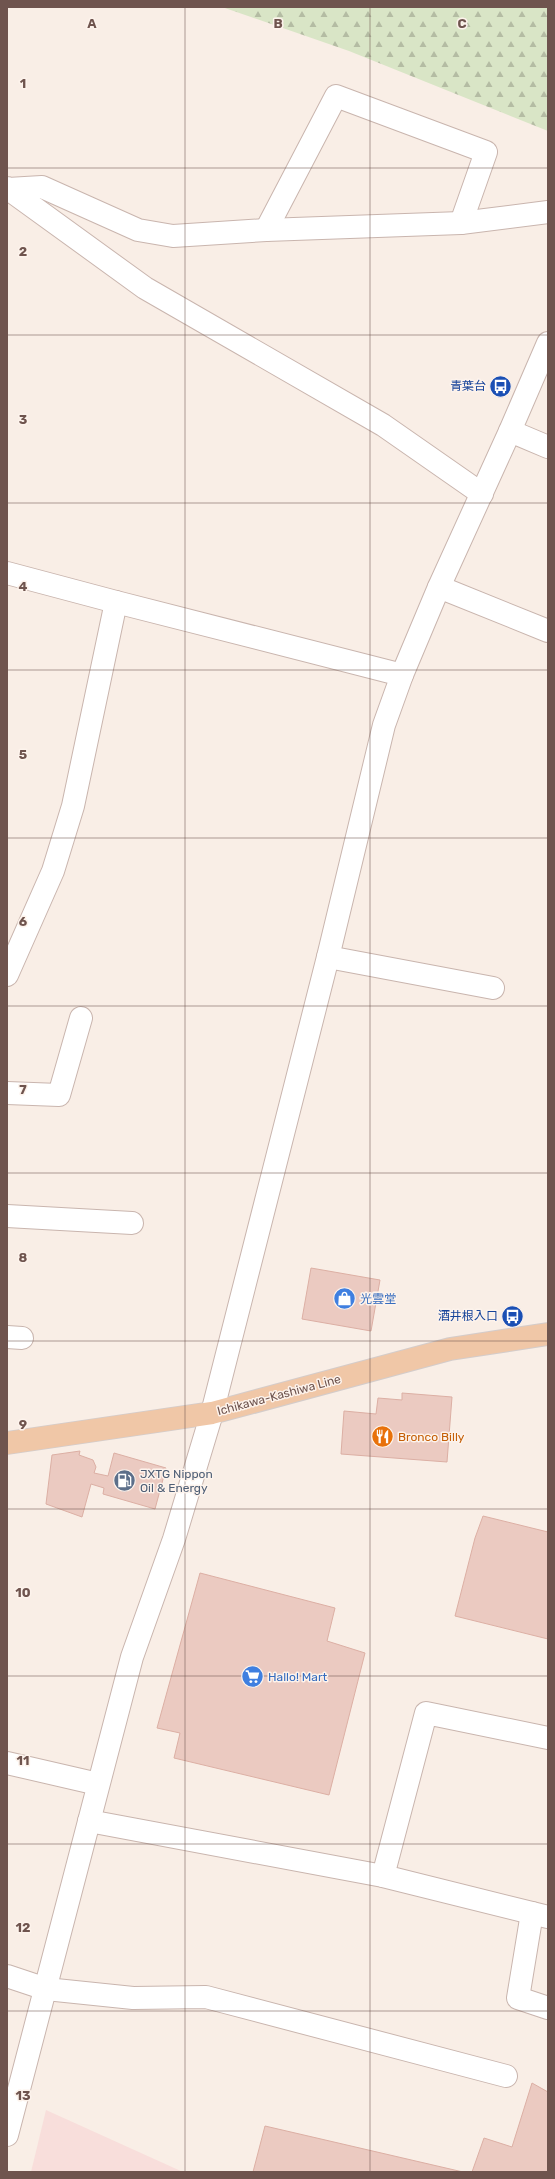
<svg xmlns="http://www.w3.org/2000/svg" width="555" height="2179" viewBox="0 0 555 2179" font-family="Rubik,'Noto Sans JP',sans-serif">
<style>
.commercial{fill:#f8dedb}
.forest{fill:url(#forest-firs)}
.building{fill:#ebcac1;stroke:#dcafa4}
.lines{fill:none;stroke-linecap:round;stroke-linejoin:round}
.minor-casing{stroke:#c9b5ae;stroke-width:24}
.major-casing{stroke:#d4ccca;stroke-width:24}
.minor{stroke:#fff;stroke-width:22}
.major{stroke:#f0c7a7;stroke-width:22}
.grid{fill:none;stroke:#6f544e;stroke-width:1;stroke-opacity:0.55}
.labels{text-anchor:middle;stroke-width:3;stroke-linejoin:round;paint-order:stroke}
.transit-label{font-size:12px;fill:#164399;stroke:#fdf3ec;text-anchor:end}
.shop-label{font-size:12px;fill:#366cbe;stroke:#fdf3ec;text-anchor:start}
.street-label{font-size:12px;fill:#6f544e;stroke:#fdf3ec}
.food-label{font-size:12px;fill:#c56008;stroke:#fdf3ec;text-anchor:start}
.service-label{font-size:12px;fill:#4e5e75;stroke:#fdf3ec;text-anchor:start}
.grid-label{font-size:13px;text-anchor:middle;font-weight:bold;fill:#6f544e;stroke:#fdf3ec;stroke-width:3;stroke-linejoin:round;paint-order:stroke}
</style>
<defs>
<pattern id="forest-firs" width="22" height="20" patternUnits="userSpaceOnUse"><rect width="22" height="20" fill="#d9e5c6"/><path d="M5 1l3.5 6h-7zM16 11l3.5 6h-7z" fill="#b4bca3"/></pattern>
</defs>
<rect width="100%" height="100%" fill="#f9eee6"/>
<polygon class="commercial" points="46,2110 183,2172 31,2172"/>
<polygon class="forest" points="222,7 548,7 548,131 349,51"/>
<g class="building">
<polygon points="311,1268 380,1280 371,1331 302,1319"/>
<polygon points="402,1393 452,1397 447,1462 341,1454 344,1411 376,1414 378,1398 402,1400"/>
<polygon points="80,1451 79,1455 93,1460 96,1467 94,1473 108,1476 114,1453 166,1468 155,1509 103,1494 104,1488 91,1484 82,1517 46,1504 52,1455"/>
<polygon points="483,1516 548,1532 548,1639 455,1616 475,1538"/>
<polygon points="200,1573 335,1608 327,1641 365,1653 329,1795 174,1758 180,1733 157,1728"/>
<polygon points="532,2083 548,2092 548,2172 472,2172 484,2138 512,2147"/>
<polygon points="265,2126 463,2172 253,2172"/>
</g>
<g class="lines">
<defs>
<g id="minor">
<polyline points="7,188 145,288 383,425 482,494"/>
<polyline points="8,189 42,187 138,230 173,236 266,230 461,223 548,212"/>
<polyline points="266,230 336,96 486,152 461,223"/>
<polyline points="510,431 548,447"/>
<polyline points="7,573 116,602 402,675"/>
<polyline points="439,587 548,631"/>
<polyline points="328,957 493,988"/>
<polyline points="7,975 53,871 73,806 116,602"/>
<polyline points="7,1093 59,1095 81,1018"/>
<polyline points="7,1216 132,1223"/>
<polyline points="7,1337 22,1338"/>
<polyline points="7,1763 98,1784"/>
<polyline points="89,1821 383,1876 548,1917"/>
<polyline points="383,1876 426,1713 548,1738"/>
<polyline points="532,1913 518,1998 548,2008"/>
<polyline points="7,1976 46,1989 133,1998 206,1997 506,2076"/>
<polyline points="7,2135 132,1657 174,1539 212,1413 328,957 384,725 402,675 439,587 510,431 548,343"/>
</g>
<polyline id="major" points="7,1443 212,1413 450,1349 548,1334"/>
</defs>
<use href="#minor" class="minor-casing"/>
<use href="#major" class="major-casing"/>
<use href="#minor" class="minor"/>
<use href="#major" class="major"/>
</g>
<path class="grid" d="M 185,7 L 185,2172M 370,7 L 370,2172M 7,168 L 548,168M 7,335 L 548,335M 7,503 L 548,503M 7,670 L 548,670M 7,838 L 548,838M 7,1006 L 548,1006M 7,1173 L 548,1173M 7,1341 L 548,1341M 7,1509 L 548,1509M 7,1676 L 548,1676M 7,1844 L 548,1844M 7,2011 L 548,2011"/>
<defs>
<symbol id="bus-disc" viewBox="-11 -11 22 22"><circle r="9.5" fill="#1a4fb4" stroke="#fdf3ec"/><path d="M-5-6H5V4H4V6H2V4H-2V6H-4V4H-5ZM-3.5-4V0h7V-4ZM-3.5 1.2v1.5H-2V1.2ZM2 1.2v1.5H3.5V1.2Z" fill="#fff"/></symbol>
<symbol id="shop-disc" viewBox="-11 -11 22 22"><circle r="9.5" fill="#3f7fe0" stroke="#fdf3ec"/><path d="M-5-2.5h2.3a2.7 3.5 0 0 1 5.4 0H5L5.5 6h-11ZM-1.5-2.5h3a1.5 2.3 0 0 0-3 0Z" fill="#fff"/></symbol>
<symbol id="restaurant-disc" viewBox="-11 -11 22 22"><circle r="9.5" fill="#e8710a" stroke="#fdf3ec"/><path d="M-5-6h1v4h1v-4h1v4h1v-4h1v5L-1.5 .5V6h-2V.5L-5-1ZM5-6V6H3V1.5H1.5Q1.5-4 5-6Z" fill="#fff"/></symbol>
<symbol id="fuel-disc" viewBox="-11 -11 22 22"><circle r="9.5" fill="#5c6f8a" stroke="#fdf3ec"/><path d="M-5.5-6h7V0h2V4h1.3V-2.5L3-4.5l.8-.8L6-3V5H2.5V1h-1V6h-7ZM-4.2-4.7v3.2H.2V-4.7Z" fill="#fff"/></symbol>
<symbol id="supermarket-disc" viewBox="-11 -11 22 22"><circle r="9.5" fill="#3f7fe0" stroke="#fdf3ec"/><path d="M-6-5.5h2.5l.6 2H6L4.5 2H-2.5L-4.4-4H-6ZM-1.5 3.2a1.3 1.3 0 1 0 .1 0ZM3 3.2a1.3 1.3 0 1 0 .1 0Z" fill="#fff"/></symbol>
</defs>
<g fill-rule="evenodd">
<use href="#bus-disc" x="488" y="374" width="25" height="25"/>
<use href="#shop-disc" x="332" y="1286" width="25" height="25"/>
<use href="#bus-disc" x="500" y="1304" width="25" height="25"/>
<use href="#restaurant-disc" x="370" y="1424" width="25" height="25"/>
<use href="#fuel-disc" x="112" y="1468" width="25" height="25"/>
<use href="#supermarket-disc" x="240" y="1664" width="25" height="25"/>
</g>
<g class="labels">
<g class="transit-label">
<text x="486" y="390">青葉台</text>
<text x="498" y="1320">酒井根入口</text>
</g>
<g class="shop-label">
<text x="360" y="1303">光雲堂</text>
<text x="268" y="1681">Hallo! Mart</text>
</g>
<g class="street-label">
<text transform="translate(279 1395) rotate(-15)" y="4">Ichikawa-Kashiwa Line</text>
</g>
<g class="food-label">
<text x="398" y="1441">Bronco Billy</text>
</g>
<g class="service-label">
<text x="140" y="1478">JXTG Nippon<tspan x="140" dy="14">Oil &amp; Energy</tspan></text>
</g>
</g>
<g class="grid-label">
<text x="92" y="28">A</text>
<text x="278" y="28">B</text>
<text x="462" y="28">C</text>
<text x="23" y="88">1</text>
<text x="23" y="256">2</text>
<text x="23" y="424">3</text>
<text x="23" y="591">4</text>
<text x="23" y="759">5</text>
<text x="23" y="926">6</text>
<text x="23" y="1094">7</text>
<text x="23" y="1262">8</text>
<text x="23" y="1429">9</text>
<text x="23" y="1597">10</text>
<text x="23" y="1765">11</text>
<text x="23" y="1932">12</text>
<text x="23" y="2100">13</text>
</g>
<rect width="555" height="2179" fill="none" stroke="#6f544e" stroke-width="16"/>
</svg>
